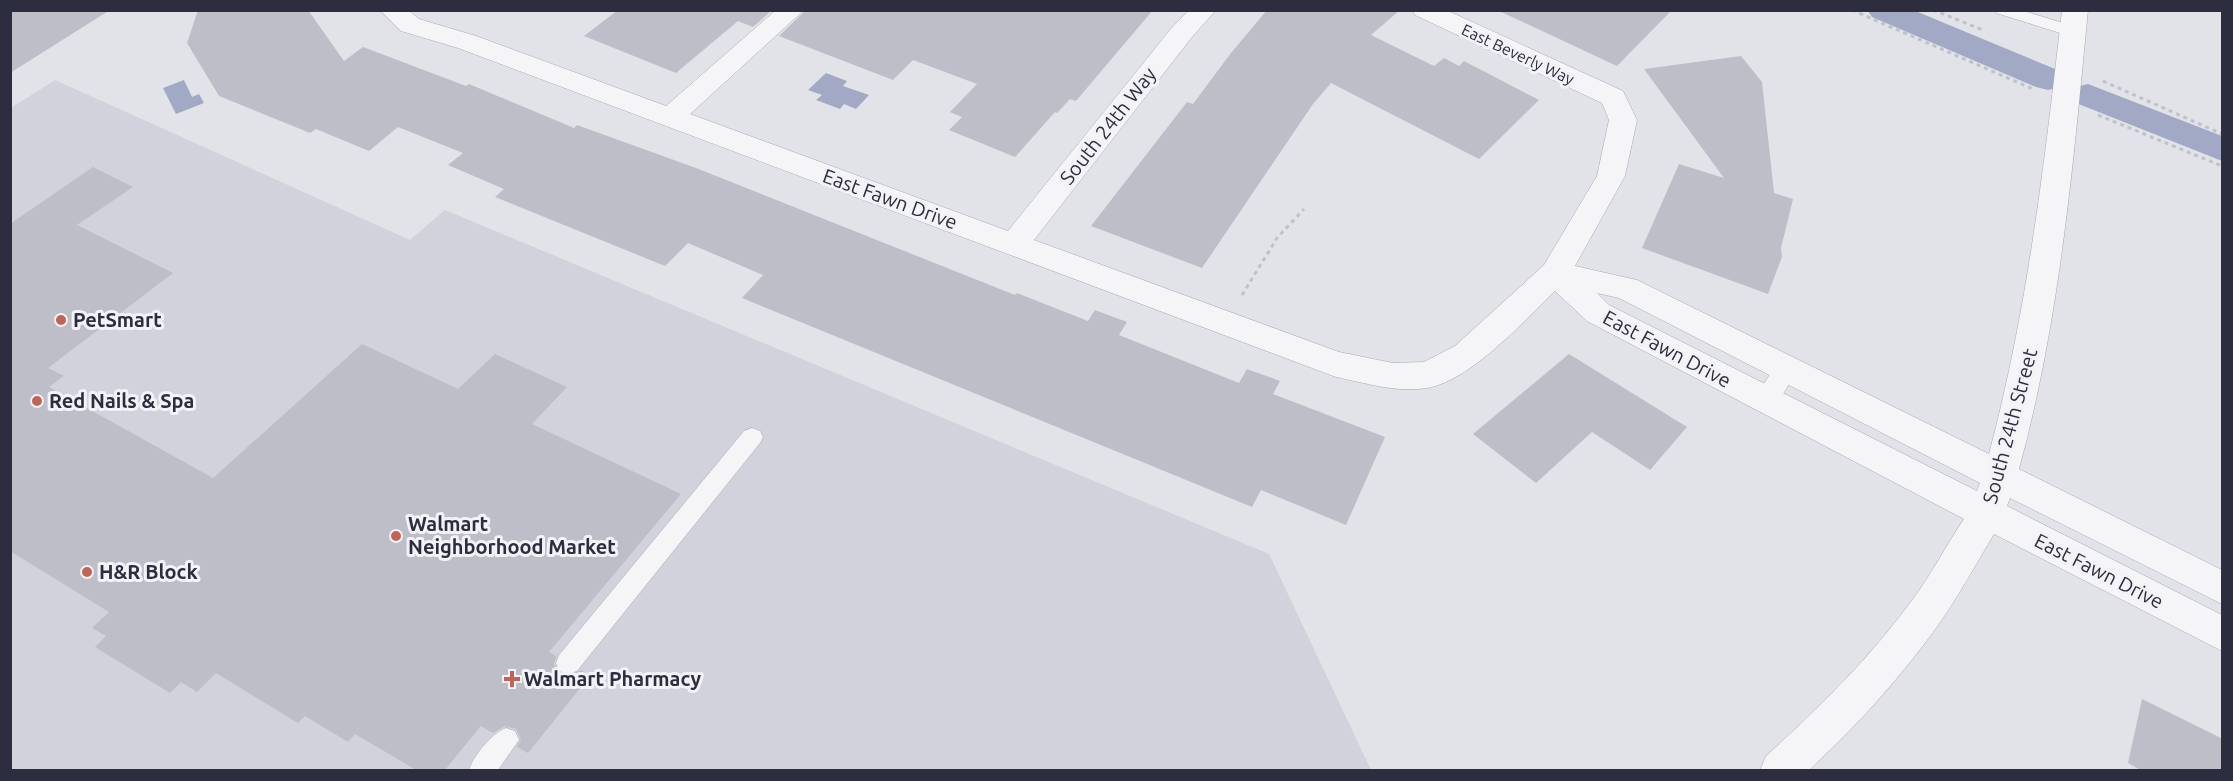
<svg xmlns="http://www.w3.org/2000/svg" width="2233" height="781" viewBox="0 0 2233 781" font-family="Ubuntu,sans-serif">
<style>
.built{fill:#d1d2db}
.water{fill:#a2a9c5}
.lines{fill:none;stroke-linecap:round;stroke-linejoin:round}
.canal{fill:#a2a9c5;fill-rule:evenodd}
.building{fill:#bdbec8}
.service-casing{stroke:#a8a9b3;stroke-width:1}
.minor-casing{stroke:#a8a9b3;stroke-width:1}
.path{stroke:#c1c1c8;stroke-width:3;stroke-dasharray:4 4;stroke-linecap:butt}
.service{fill:#f5f5f8;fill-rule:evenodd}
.minor{fill:#f5f5f8;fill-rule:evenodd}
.poi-dot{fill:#c06456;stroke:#f2f2f7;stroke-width:2}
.labels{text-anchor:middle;stroke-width:6;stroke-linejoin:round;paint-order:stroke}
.far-street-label{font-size:16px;fill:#2c2e3f;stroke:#f2f2f7}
.street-label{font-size:20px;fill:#2c2e3f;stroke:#f2f2f7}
.poi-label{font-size:20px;font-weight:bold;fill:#2c2e3f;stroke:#f2f2f7;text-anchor:start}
</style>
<rect width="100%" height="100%" fill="#e2e3e9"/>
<polygon class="built" points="55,80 410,240 445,210 1269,554 1371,770 11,770 11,108"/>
<g class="water">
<polygon points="826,73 847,81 843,86 869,95 856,109 844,104 840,109 816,100 822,95 808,90"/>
<polygon points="184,80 192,97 199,94 204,103 176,114 163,88"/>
</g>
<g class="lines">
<g class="canal">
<polygon points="1867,10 1913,10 2060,71 2065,79 2060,87 2048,90 2036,87 1872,17"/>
<polygon points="2088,84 2222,136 2222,161 2076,103 2071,95 2076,87"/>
</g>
</g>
<g class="building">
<polygon points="10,10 110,10 10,73"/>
<polygon points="198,10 308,10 344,61 363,47 466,86 469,84 574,128 577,125 696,168 1015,295 1017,293 1088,321 1095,310 1127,322 1119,335 1239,383 1247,369 1280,381 1273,394 1385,437 1346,525 1261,490 1252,507 742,298 763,275 688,243 665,266 495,197 504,189 448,165 463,153 398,127 369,151 316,129 310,133 219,96 187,43"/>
<polygon points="618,10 772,10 753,27 738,21 676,73 584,36"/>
<polygon points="806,10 1153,10 1076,101 1070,99 1057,113 1055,112 1015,157 949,130 962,117 950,112 977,84 913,60 893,80 779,36"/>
<polygon points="1267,10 1400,10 1371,35 1434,66 1444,58 1459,66 1464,61 1539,100 1479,159 1331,83 1313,104 1202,268 1091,226 1187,102 1193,104 1231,53"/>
<polygon points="1497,10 1672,10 1617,66"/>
<polygon points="1741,56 1762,82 1774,193 1793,199 1781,248 1782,257 1768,294 1642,248 1679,164 1724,178 1644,69"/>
<polygon points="93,167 133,187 77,225 173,273 48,368 64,376 49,387 213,478 362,344 458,389 495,354 567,387 532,424 681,494 549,652 556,656 554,664 558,673 569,676 581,670 590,676 528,753 517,747 521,739 516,729 505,726 493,733 481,726 444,771 418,771 355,734 348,742 305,716 298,723 216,673 197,692 181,682 170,693 95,647 106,636 92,628 109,612 10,551 10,224"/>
<polygon points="1569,354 1687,427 1650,470 1592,432 1536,483 1473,434"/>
<polygon points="2142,699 2223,739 2223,771 2142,771 2128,763"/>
</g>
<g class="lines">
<defs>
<g id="service">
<polygon points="1994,10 2021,10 2079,28 2081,32 2073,37 1996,13"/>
<path d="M 1787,360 L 1794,362 L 1797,368 C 1790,383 1777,412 1759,406 L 1755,400 C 1762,387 1773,364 1787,360 Z"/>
<polygon points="752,428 760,431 763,437 760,443 577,671 568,674 559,671 556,663 559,655 744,431"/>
<path d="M 506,728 L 515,731 L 519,740 L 498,770 L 469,770 C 474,755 491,734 506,728 Z"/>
</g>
<path id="minor" d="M 380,10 L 408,10 L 419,19 L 476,36 L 666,106 L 776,10 L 804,10 L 690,114 L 1008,231 L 1174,25 L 1189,10 L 1216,10 L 1192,37 L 1034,240 L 1339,352 L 1393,363 L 1424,362 L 1455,346 L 1544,265 L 1597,176 L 1609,120 L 1602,103 L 1415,15 L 1412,10 L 1446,10 L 1623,91 L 1637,120 L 1625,176 L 1575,266 L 1637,280 L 1989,454 C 2028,308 2045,160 2062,10 L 2088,10 C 2073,165 2060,319 2019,469 L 2222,570 L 2222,604 L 2010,498 L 2007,506 L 2222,615 L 2222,651 L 1994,534 C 1976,564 1959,595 1939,624 C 1901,677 1857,726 1809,770 L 1760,770 L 1766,756 C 1819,708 1870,658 1913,599 C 1932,574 1946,545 1964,519 L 1587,321 L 1555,291 C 1524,321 1470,381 1427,388 C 1396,393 1366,383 1336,377 L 458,48 L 401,31 ZM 1597,293 L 1619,298 L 1980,483 L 1977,491 L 1609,305 Z"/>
</defs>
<use href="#service" class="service-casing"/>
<use href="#minor" class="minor-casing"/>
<g class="path">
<polyline points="1852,10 2033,89"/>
<polyline points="1933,10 1983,30"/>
<polyline points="2103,81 2222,134"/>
<polyline points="2098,115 2222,166"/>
<polyline points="1242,295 1277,238 1304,209"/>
</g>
<use href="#service" class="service"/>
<use href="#minor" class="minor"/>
</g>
<g class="poi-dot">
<circle cx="61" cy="320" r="6"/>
<circle cx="37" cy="401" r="6"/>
<circle cx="396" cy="536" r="6"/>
<circle cx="87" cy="572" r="6"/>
<path d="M509 670h6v6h6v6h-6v6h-6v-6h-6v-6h6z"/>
</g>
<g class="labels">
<g class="far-street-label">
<text transform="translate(1518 54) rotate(25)" y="6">East Beverly Way</text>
</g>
<g class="street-label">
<text transform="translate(1108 126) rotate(-52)" y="7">South 24th Way</text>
<text transform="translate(890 199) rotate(20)" y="7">East Fawn Drive</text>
<text transform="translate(1667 349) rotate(28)" y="7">East Fawn Drive</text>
<text transform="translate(2010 426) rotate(-75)" y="7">South 24th Street</text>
<text transform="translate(2099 571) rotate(27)" y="7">East Fawn Drive</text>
</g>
<g class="poi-label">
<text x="73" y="327">PetSmart</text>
<text x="49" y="408">Red Nails &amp; Spa</text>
<text x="408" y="531">Walmart<tspan x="408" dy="23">Neighborhood Market</tspan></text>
<text x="99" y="579">H&amp;R Block</text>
<text x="524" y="686">Walmart Pharmacy</text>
</g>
</g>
<rect width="2233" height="781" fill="none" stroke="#2c2e3f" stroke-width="24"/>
</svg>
